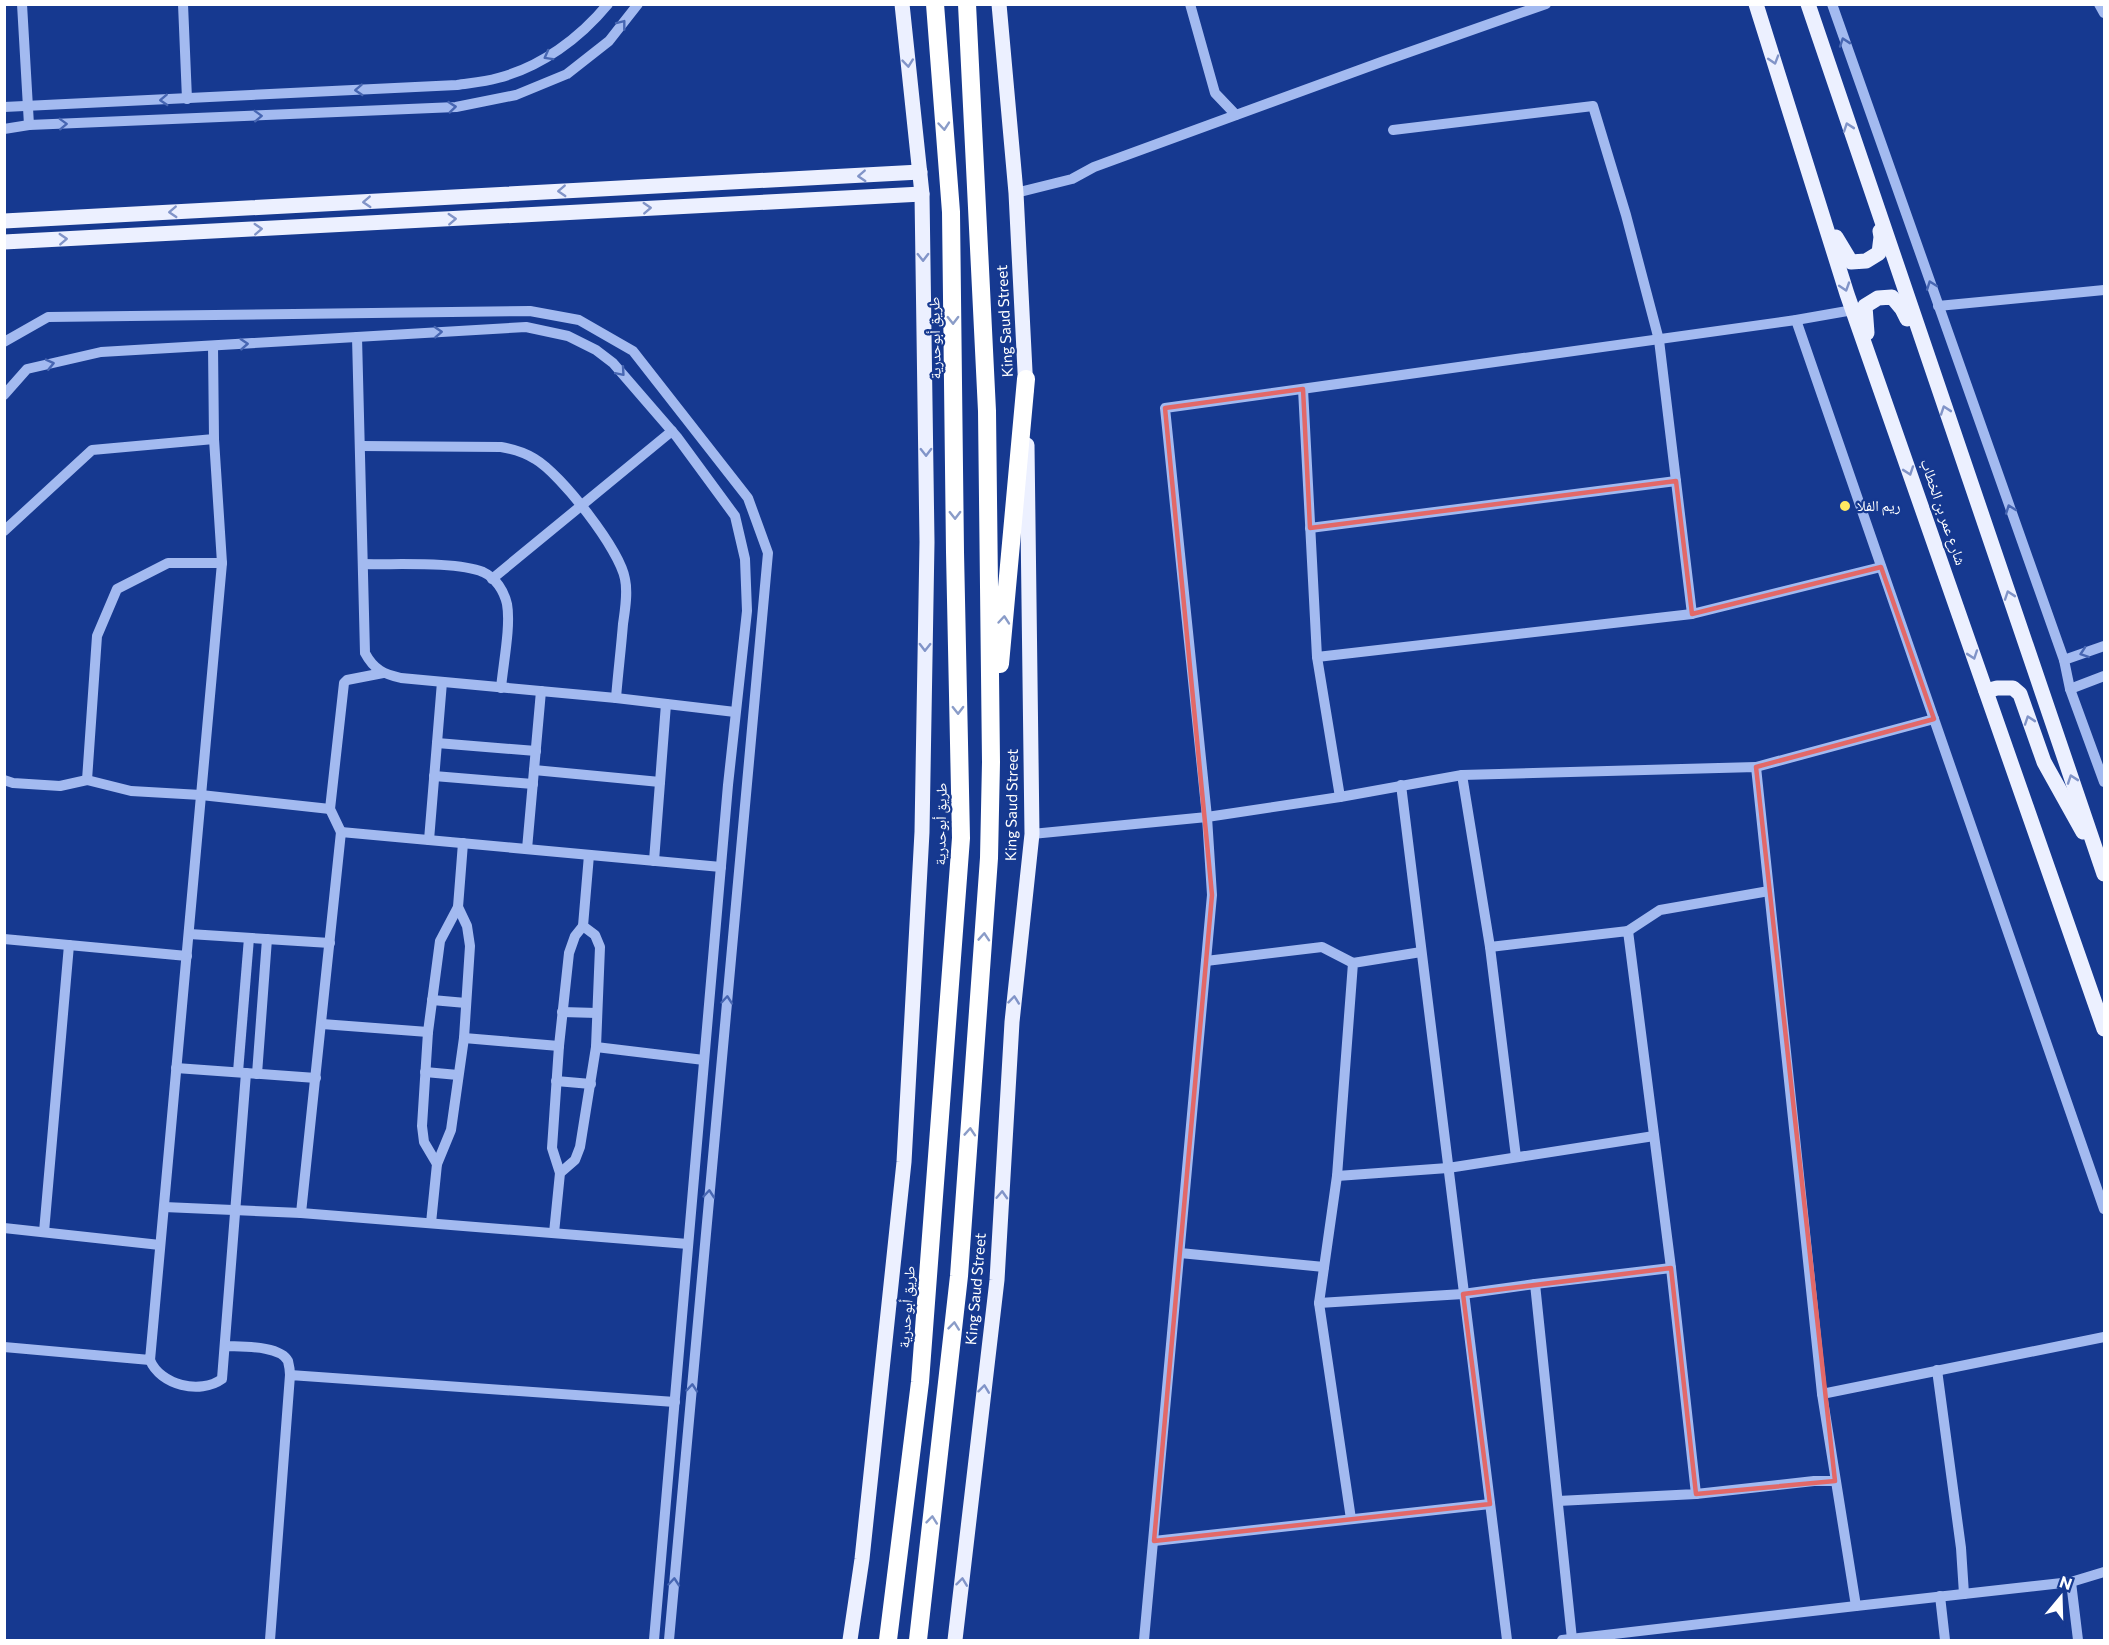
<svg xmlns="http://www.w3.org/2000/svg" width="2109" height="1645" viewBox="0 0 2109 1645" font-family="Commissioner,'Noto Naskh Arabic',sans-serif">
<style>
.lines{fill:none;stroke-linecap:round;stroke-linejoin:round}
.minor{stroke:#a3baf0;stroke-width:10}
.major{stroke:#ecf0ff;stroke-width:15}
.highway{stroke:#fff;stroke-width:18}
.oneway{stroke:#4766b2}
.oneway2{stroke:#8194c8}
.oneway3{stroke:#8a9cc8}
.marked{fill:none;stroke:#e26868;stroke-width:4.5;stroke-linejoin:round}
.poi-dot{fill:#ffe962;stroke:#163990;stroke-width:2}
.labels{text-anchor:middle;stroke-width:4.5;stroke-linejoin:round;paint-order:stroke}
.street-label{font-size:15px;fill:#fff;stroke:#163990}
.poi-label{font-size:15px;fill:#fff;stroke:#163990;text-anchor:start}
</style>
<rect width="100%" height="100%" fill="#163990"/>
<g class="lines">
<g class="minor">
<polyline points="22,4 29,125"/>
<polyline points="183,4 187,99"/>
<polyline points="1190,4 1215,93 1236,115"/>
<polyline points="1832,4 2064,660 2070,689 2104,782"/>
<polyline points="2099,4 2104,13"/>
<path d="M 4,107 L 457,85 C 470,83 484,82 498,78 C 541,67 580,38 608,4"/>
<polyline points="4,129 29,125 456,107 516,95 567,74 609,41 638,4"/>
<polyline points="1393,130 1593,106 1626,215 1659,340 1692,614"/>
<polyline points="1016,193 1072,179 1094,167 1384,61 1546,4"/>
<polyline points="1938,306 2104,290"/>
<polyline points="1796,320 1934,719"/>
<path d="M 357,337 L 365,653 C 374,670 384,674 401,678 L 616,698 L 735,712"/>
<polyline points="4,342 48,317 530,311 579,320 633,351 748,498 768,553 669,1640"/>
<polyline points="1303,389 1317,657 1340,797"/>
<polyline points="4,395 27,369 101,352 526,327 568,336 596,350 613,363 677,437 735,516 745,559 747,611 728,785 654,1640"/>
<path d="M 361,446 L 501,447 C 513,449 524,452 535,459 C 561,474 620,550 625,579 C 628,593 625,610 623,624 C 621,649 618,673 616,698"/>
<polyline points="1310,528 1676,481"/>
<polyline points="4,531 92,450 214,439"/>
<path d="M 363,564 C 394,565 456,561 483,572 C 496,578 504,591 507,604 C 511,626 503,665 501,688"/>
<polyline points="492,579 672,431"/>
<polyline points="1317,657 1692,614 1881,567"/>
<polyline points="2064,660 2104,646"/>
<polyline points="2070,689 2104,676"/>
<polyline points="437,743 536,751"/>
<polyline points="1756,767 1934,719 2104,1209"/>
<polyline points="534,770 660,782"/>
<polyline points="1462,775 1490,947 1628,931 1671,1268 1696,1494 1558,1501"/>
<polyline points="434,776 533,784"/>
<polyline points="4,780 13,783 60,786 87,780 131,791 201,795 330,809"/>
<polyline points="87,780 97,636 117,589 168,563 222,563"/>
<polyline points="1401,785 1507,1640"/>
<polyline points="341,832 330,809 344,683 347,680 383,673"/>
<polyline points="1032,834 1207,817 1340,797 1462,775 1756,767 1822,1394 1856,1606 2071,1582 2104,1572"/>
<polyline points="429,840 442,682"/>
<polyline points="527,849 541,691"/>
<polyline points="654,861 666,704"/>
<polyline points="1628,931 1660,910 1769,891"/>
<polyline points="189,934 330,943"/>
<polyline points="4,939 187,956"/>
<polyline points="1490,947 1516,1157"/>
<polyline points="1206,961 1322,947 1353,963"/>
<polyline points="432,1000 466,1003"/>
<polyline points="562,1012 597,1013"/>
<polyline points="322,1024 428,1032"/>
<polyline points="464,1038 559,1046"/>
<polyline points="596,1047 704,1060"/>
<polyline points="176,1068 316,1078"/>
<polyline points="238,1072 249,938"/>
<polyline points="425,1072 458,1075"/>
<polyline points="257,1074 267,939"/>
<polyline points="556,1081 591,1084"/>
<polyline points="437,1164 424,1142 422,1126 428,1032 440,941 458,907"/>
<polyline points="560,1173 552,1148 559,1046 569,953 575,936 583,926"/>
<polyline points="1337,1176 1448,1168 1654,1136"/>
<polyline points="164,1207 301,1213"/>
<polyline points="431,1223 437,1164 451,1130 464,1038 470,946 467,926 458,907 463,843"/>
<polyline points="4,1228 160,1245"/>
<polyline points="44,1232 69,945"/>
<polyline points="554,1233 560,1173 575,1160 580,1147 596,1047 600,947 595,935 583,926 589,855"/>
<polyline points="688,1244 301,1213 341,832 721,867"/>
<polyline points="1180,1253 1324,1267"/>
<polyline points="1535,1284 1671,1268"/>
<polyline points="1319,1303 1463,1294 1535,1284 1572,1639"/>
<path d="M 225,1346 C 241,1347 280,1345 288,1361 C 289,1365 290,1371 290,1375"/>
<polyline points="4,1347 150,1360 222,563 214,439 213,346"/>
<path d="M 150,1360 C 160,1385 200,1395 222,1379 L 246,1073"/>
<polyline points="1937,1370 1961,1548 1964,1594"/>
<polyline points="1822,1394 2104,1337"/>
<polyline points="1696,1494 1814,1481 1835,1481"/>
<polyline points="1351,1519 1319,1303 1337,1176 1353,963 1421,952"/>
<polyline points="1154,1541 1490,1504"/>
<polyline points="2071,1582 2078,1640"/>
<polyline points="1940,1596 1945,1640"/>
<polyline points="270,1640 290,1375 675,1402"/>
<polyline points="1144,1640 1212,895 1207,817 1165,408 1796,320 1853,310"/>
<polyline points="1562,1640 1856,1606"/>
</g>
<g class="major">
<polyline points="999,4 1016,193 1026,391"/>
<polyline points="1756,4 1847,294 2104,1029"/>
<polyline points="1808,4 2104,874"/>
<polyline points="4,221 920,172"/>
<polyline points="1836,237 1851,262 1866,261 1879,253 1881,237 1880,231"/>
<polyline points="4,242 922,194"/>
<polyline points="1867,333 1865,306 1878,298 1892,297 1902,309 1907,319"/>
<polyline points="1986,691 1997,688 2013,688 2020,694 2044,762 2083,832"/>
<polyline points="850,1640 862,1559 904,1162 922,832 927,542 922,194 902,4"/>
<polyline points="955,1640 997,1280 1012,1022 1032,834 1027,445"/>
</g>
<g class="highway">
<polyline points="1000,664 1026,379"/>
<polyline points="888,1640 920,1382 961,838 955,552 951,212 935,4"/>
<polyline points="918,1640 959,1276 989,858 991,762 987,411 967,4"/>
</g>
</g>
<defs><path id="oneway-chevron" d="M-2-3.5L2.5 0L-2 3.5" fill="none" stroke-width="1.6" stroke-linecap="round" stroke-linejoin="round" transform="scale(1.5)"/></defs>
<g class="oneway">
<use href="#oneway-chevron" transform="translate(622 24) rotate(-52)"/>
<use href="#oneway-chevron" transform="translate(1844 42) rotate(-109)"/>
<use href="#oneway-chevron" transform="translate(548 56) rotate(151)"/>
<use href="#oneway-chevron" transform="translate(359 90) rotate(177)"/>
<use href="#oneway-chevron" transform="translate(164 100) rotate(177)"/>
<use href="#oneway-chevron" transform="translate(452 107) rotate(-6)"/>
<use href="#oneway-chevron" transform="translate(258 116) rotate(-2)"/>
<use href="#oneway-chevron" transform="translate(63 124) rotate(-2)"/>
<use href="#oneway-chevron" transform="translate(1931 285) rotate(-110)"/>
<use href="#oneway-chevron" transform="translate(438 332) rotate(-3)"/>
<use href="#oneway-chevron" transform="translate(244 344) rotate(-4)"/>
<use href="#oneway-chevron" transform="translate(50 364) rotate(-13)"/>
<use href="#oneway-chevron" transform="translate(621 372) rotate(49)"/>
<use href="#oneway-chevron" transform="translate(2010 509) rotate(-110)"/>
<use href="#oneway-chevron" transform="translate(2084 653) rotate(161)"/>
<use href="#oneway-chevron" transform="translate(727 1000) rotate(-85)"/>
<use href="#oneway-chevron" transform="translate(709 1194) rotate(-85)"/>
<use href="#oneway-chevron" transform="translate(692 1388) rotate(-85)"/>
<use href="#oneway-chevron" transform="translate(674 1582) rotate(-85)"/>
</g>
<g class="oneway2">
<use href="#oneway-chevron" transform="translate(1774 60) rotate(73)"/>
<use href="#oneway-chevron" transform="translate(908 63) rotate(84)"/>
<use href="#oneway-chevron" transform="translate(1848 127) rotate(-109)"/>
<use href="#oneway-chevron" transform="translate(862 176) rotate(177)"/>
<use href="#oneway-chevron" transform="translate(562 191) rotate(177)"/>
<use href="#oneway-chevron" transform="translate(367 202) rotate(177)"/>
<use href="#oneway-chevron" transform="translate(647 208) rotate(-3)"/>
<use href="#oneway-chevron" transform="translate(173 212) rotate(177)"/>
<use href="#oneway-chevron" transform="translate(452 219) rotate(-3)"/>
<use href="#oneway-chevron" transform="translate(258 229) rotate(-3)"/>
<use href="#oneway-chevron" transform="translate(63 239) rotate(-3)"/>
<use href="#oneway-chevron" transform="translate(923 257) rotate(89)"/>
<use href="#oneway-chevron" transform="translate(1845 287) rotate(72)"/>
<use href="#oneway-chevron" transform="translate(1945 410) rotate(-109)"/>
<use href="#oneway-chevron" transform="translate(926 452) rotate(89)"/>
<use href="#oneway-chevron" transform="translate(1909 471) rotate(71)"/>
<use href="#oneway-chevron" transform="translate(2009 595) rotate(-109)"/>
<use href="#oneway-chevron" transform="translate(925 647) rotate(91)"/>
<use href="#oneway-chevron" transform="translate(1973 655) rotate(71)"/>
<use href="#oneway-chevron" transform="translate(2029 720) rotate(-109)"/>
<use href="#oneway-chevron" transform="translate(2072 779) rotate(-109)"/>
<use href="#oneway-chevron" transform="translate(1014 1000) rotate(-84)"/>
<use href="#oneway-chevron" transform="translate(1002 1195) rotate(-87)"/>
<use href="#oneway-chevron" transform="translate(984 1389) rotate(-83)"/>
<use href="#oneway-chevron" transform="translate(962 1582) rotate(-83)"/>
</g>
<g class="oneway3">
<use href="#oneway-chevron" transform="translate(944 126) rotate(85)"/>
<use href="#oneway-chevron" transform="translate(953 320) rotate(89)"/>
<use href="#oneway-chevron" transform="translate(955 515) rotate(89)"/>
<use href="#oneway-chevron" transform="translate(1004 620) rotate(-85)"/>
<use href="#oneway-chevron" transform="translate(958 710) rotate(89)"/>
<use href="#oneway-chevron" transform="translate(984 937) rotate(-86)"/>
<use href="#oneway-chevron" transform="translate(970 1132) rotate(-86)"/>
<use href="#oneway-chevron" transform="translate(954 1326) rotate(-84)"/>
<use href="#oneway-chevron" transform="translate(932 1520) rotate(-84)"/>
</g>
<path class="marked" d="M 1303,389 L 1310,528 L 1676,481 L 1692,614 L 1881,567 L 1934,719 L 1756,767 L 1835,1481 L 1696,1494 L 1671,1268 L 1463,1294 L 1490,1504 L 1154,1541 L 1212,895 L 1165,408 Z"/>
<circle class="poi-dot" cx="1845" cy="506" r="6"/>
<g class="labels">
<g class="street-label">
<text transform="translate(1005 321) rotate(-93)" y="5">King Saud Street</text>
<text transform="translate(935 338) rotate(-91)" y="5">طريق أبوحدرية</text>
<text transform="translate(1943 512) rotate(71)" y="5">شارع عمر بن الخطاب</text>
<text transform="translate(1012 805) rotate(-89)" y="5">King Saud Street</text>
<text transform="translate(941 824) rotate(-89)" y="5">طريق أبوحدرية</text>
<text transform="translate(976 1289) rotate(-85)" y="5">King Saud Street</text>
<text transform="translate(907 1307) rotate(-86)" y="5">طريق أبوحدرية</text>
</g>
<g class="poi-label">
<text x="1857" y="511">ريم الفلا</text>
</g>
</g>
<rect width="2109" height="1645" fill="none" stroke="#ffffff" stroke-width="12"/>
<g transform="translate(2061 1597) rotate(19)" stroke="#163990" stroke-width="4.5" paint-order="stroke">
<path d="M0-4.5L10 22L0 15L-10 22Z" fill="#ffffff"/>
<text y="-9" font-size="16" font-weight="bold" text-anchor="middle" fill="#ffffff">N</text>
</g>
</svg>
